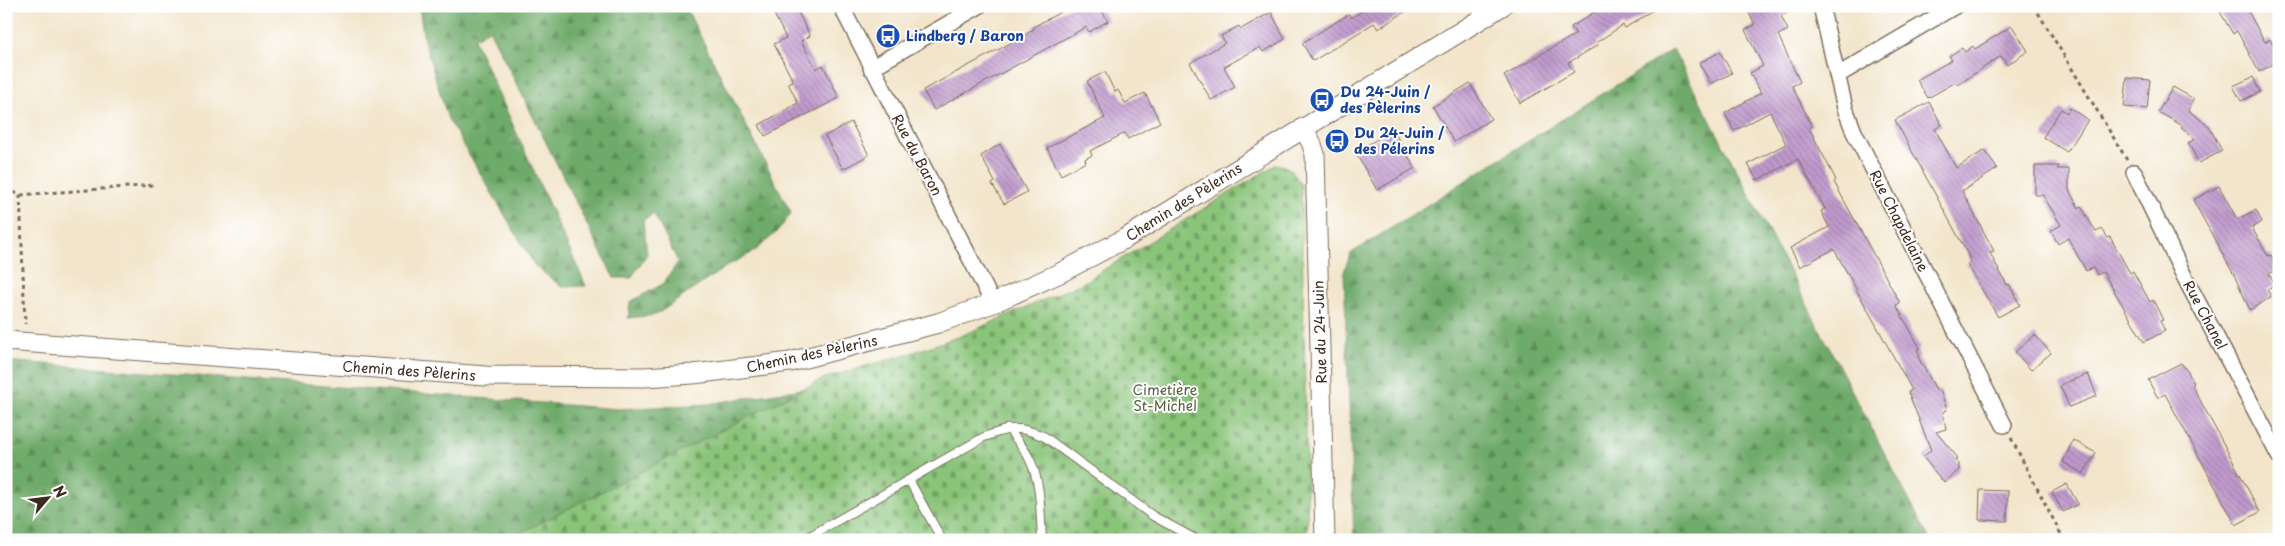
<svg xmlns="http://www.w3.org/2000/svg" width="2285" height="546" viewBox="0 0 2285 546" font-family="'Playpen Sans',sans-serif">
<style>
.forest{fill:url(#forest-firs);stroke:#546a44}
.cemetery{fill:url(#cemetery-stones);stroke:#62774c}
.building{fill:url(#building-back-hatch)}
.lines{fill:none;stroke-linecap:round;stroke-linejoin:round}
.service-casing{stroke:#7b6b5b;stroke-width:10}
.minor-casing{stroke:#7b6b5b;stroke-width:18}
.tertiary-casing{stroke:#7b6b5b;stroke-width:21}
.path{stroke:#7b6b5b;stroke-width:3;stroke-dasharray:4 4;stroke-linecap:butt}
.service{stroke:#fff;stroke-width:8}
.minor{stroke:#fff;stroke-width:15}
.tertiary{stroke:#fff;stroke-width:19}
.labels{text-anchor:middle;stroke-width:4;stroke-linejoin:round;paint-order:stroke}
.transit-label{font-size:14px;font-weight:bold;fill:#164399;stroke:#fff;text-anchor:start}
.street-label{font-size:14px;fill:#3b2a1e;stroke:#fff}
.park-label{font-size:14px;fill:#56603e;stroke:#fff}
</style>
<defs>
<pattern id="forest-firs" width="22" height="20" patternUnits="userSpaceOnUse" patternTransform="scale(1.25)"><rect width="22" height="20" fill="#6eaa69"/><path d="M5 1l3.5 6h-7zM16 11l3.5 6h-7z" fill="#5c8b56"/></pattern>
<pattern id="cemetery-stones" width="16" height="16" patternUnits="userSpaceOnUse" patternTransform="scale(1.25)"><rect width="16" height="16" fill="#89c479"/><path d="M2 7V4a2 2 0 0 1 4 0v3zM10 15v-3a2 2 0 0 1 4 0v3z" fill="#719f63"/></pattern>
<pattern id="building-back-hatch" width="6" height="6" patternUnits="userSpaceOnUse" patternTransform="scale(1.25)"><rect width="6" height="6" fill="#c09acd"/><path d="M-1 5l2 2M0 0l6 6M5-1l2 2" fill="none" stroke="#9d7ea6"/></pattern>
</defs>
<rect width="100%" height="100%" fill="#fff"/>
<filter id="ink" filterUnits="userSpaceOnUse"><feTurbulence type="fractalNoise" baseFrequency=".02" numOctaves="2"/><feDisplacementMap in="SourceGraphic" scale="10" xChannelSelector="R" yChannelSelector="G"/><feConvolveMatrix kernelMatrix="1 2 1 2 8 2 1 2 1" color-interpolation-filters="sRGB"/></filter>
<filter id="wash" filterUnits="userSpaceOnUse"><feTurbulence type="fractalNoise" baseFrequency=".0096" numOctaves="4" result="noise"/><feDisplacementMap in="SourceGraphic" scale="20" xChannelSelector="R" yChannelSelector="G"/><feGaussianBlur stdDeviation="1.12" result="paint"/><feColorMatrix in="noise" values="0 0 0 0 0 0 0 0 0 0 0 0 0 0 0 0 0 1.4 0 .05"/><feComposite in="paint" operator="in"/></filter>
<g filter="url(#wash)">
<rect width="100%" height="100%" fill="#f2e5cb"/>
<g class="forest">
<polygon points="419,6 685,6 791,213 779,230 755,251 727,266 656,315 628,318 630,302 663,284 678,262 654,214 643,220 647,254 631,278 614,278 489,29 474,39 586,286 562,287 535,266 448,119 424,41"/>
<polygon points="1673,49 1930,540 1354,540 1344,272 1350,254"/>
<polygon points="6,361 618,409 708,404 871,378 605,540 6,540"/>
</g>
<path class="cemetery" d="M 1275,165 C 1290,164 1294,174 1301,185 L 1308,540 L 507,540 L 825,378 L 911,353 L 963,335 L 1082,283 Z"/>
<g id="blocks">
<g class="building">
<polygon points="770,6 795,6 810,36 801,41 816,69 823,65 839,98 765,136 759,125 798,103 788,83 793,81 774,44 786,38"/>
<polygon points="1072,6 1099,6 1108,21 1089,32 1086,27 934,110 923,90 1018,39 1034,29 1033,27"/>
<polygon points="1370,6 1414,6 1378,29 1374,23 1313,61 1302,43 1349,14 1351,18"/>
<polygon points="1604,6 1660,6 1625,28 1623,25 1597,42 1598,45 1568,63 1574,72 1520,103 1504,76 1576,34 1571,27"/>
<polygon points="1758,6 1800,6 1781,16 1788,30 1778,35 1800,82 1792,86 1812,126 1809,128 1836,180 1834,182 1900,303 1896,305 1920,348 1917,350 1920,356 1918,357 1937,391 1940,390 1947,410 1943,412 1946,429 1936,432 1958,458 1955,460 1959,464 1959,470 1944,483 1923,457 1931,450 1908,392 1912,390 1834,249 1800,267 1790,248 1829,227 1821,211 1825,209 1798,159 1757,180 1748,164 1786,144 1770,112 1734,131 1725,113 1761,93 1750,73 1763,66 1745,30 1755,25 1748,11"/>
<polygon points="2230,6 2245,6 2265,42 2270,39 2279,54 2279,61 2259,72 2237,31 2233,34 2220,12"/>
<polygon points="1271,12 1285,39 1263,52 1260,47 1224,67 1235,87 1211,100 1190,63 1225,43 1221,36 1239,26 1241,29"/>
<polygon points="2012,26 2028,51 2007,65 2001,56 1958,85 1956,82 1928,98 1917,80 1952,60 1949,56 1962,48 1965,52 1973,46 1975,49"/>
<polygon points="1720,52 1732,73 1711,84 1699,63"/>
<polygon points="1105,72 1115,92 1118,90 1125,103 1145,93 1160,122 1128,139 1125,133 1090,151 1092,155 1085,159 1086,162 1061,175 1047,148 1105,118 1087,81"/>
<polygon points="2253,77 2260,92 2241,101 2233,86"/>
<polygon points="2127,78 2150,80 2147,109 2124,107"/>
<polygon points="1470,83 1491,119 1454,142 1433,106"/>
<polygon points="2173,87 2194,99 2188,110 2209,126 2222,151 2199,163 2188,143 2195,139 2181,128 2183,126 2158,112"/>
<polygon points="1929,102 1942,125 1935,129 1956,168 1985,150 1997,169 1962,191 1994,251 1990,253 2007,285 2009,284 2020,305 1998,317 1967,264 1971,262 1966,251 1895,120"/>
<polygon points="2070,108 2088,120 2067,152 2043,137 2061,109 2067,113"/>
<polygon points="851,122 869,155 843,169 825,136"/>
<polygon points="1393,130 1415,168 1377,190 1355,152"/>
<polygon points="1000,144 1027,192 1004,204 992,184 995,182 981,156"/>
<polygon points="2035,166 2059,166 2057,169 2069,169 2069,191 2079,208 2081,206 2096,232 2102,229 2108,238 2110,237 2130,273 2133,271 2150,302 2153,300 2163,320 2160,321 2165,331 2144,342 2103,272 2097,275 2093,268 2086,271 2068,238 2058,244 2051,231 2061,225 2043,195 2035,195"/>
<polygon points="2219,186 2237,219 2256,210 2262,222 2252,228 2268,256 2271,255 2279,269 2269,274 2275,285 2267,289 2271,297 2250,310 2234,275 2193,200"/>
<polygon points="2035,335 2051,353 2031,370 2015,352"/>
<polygon points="2181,363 2188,372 2194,384 2192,385 2260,512 2236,525 2165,394 2158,398 2148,380"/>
<polygon points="2088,374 2097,396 2069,407 2060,385"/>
<polygon points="2073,440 2096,453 2083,474 2063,462"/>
<polygon points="2067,484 2078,504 2063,512 2052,492"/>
<polygon points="1980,490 2008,491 2007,521 1979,520"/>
</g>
</g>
</g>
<g filter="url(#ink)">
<use href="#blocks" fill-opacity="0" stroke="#7b6b5b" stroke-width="1"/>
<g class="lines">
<defs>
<g id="service">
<path d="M 1008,428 C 1014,437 1023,446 1028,456 C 1042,482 1040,512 1042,540"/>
<polyline points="909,480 942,540"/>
<path d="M 803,540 L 984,437 C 1011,427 1019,425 1045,437 L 1153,516 L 1197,540"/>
</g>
<g id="minor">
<polyline points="841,6 993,303"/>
<polyline points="1821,6 1845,108 1854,132 2004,425"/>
<polyline points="871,68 979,6"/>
<polyline points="1838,75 1955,6"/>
<polyline points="2134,172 2184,276 2279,456"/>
</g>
<g id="tertiary">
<polyline points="1303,128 1311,142 1315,154 1325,540"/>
<polyline points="6,341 486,376 644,377 693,374 790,362 938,323 993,303 1060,273 1126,238 1502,6"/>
</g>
</defs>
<use href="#service" class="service-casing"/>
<use href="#minor" class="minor-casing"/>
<use href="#tertiary" class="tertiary-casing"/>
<g class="path">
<polyline points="2034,6 2127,160"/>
<polyline points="6,15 8,6"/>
<polyline points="6,189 20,195 155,185"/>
<polyline points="20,195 25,324"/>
<polyline points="2011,438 2064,540"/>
</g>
<use href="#service" class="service"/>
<use href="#minor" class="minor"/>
<use href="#tertiary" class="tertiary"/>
</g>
</g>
<defs>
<symbol id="bus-disc" viewBox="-11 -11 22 22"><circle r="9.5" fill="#1a4fb4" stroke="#fff"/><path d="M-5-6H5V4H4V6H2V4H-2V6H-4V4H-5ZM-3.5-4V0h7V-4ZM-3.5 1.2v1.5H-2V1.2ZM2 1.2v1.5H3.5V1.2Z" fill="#fff"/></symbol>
</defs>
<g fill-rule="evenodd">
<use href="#bus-disc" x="874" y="22" width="28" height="28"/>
<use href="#bus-disc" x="1308" y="86" width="28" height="28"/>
<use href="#bus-disc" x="1323" y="127" width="28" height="28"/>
</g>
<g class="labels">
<g class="transit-label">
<text x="906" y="41">Lindberg / Baron</text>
<text x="1340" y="97">Du 24-Juin /<tspan x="1340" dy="16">des Pèlerins</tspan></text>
<text x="1354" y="138">Du 24-Juin /<tspan x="1354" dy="16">des Pélerins</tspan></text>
</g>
<g class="street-label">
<text transform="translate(917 155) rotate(62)" y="5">Rue du Baron</text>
<text transform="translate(1184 202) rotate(-32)" y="5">Chemin des Pèlerins</text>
<text transform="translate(1899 221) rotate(63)" y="5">Rue Chapdelaine</text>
<text transform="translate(2205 315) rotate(62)" y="5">Rue Chanel</text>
<text transform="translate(1320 332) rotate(-92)" y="5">Rue du 24-Juin</text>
<text transform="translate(812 354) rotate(-12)" y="5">Chemin des Pèlerins</text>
<text transform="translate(409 371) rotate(4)" y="5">Chemin des Pèlerins</text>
</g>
<g class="park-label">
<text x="1165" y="395">Cimetière<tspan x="1165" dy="16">St-Michel</tspan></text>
</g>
</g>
<rect width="2285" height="546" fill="none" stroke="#fff" stroke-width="25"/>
<g transform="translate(48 498) rotate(62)" stroke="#ffffff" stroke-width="4" paint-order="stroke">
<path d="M0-4L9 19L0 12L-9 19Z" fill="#3b2a1e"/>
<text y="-8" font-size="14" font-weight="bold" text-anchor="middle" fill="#3b2a1e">N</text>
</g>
</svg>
